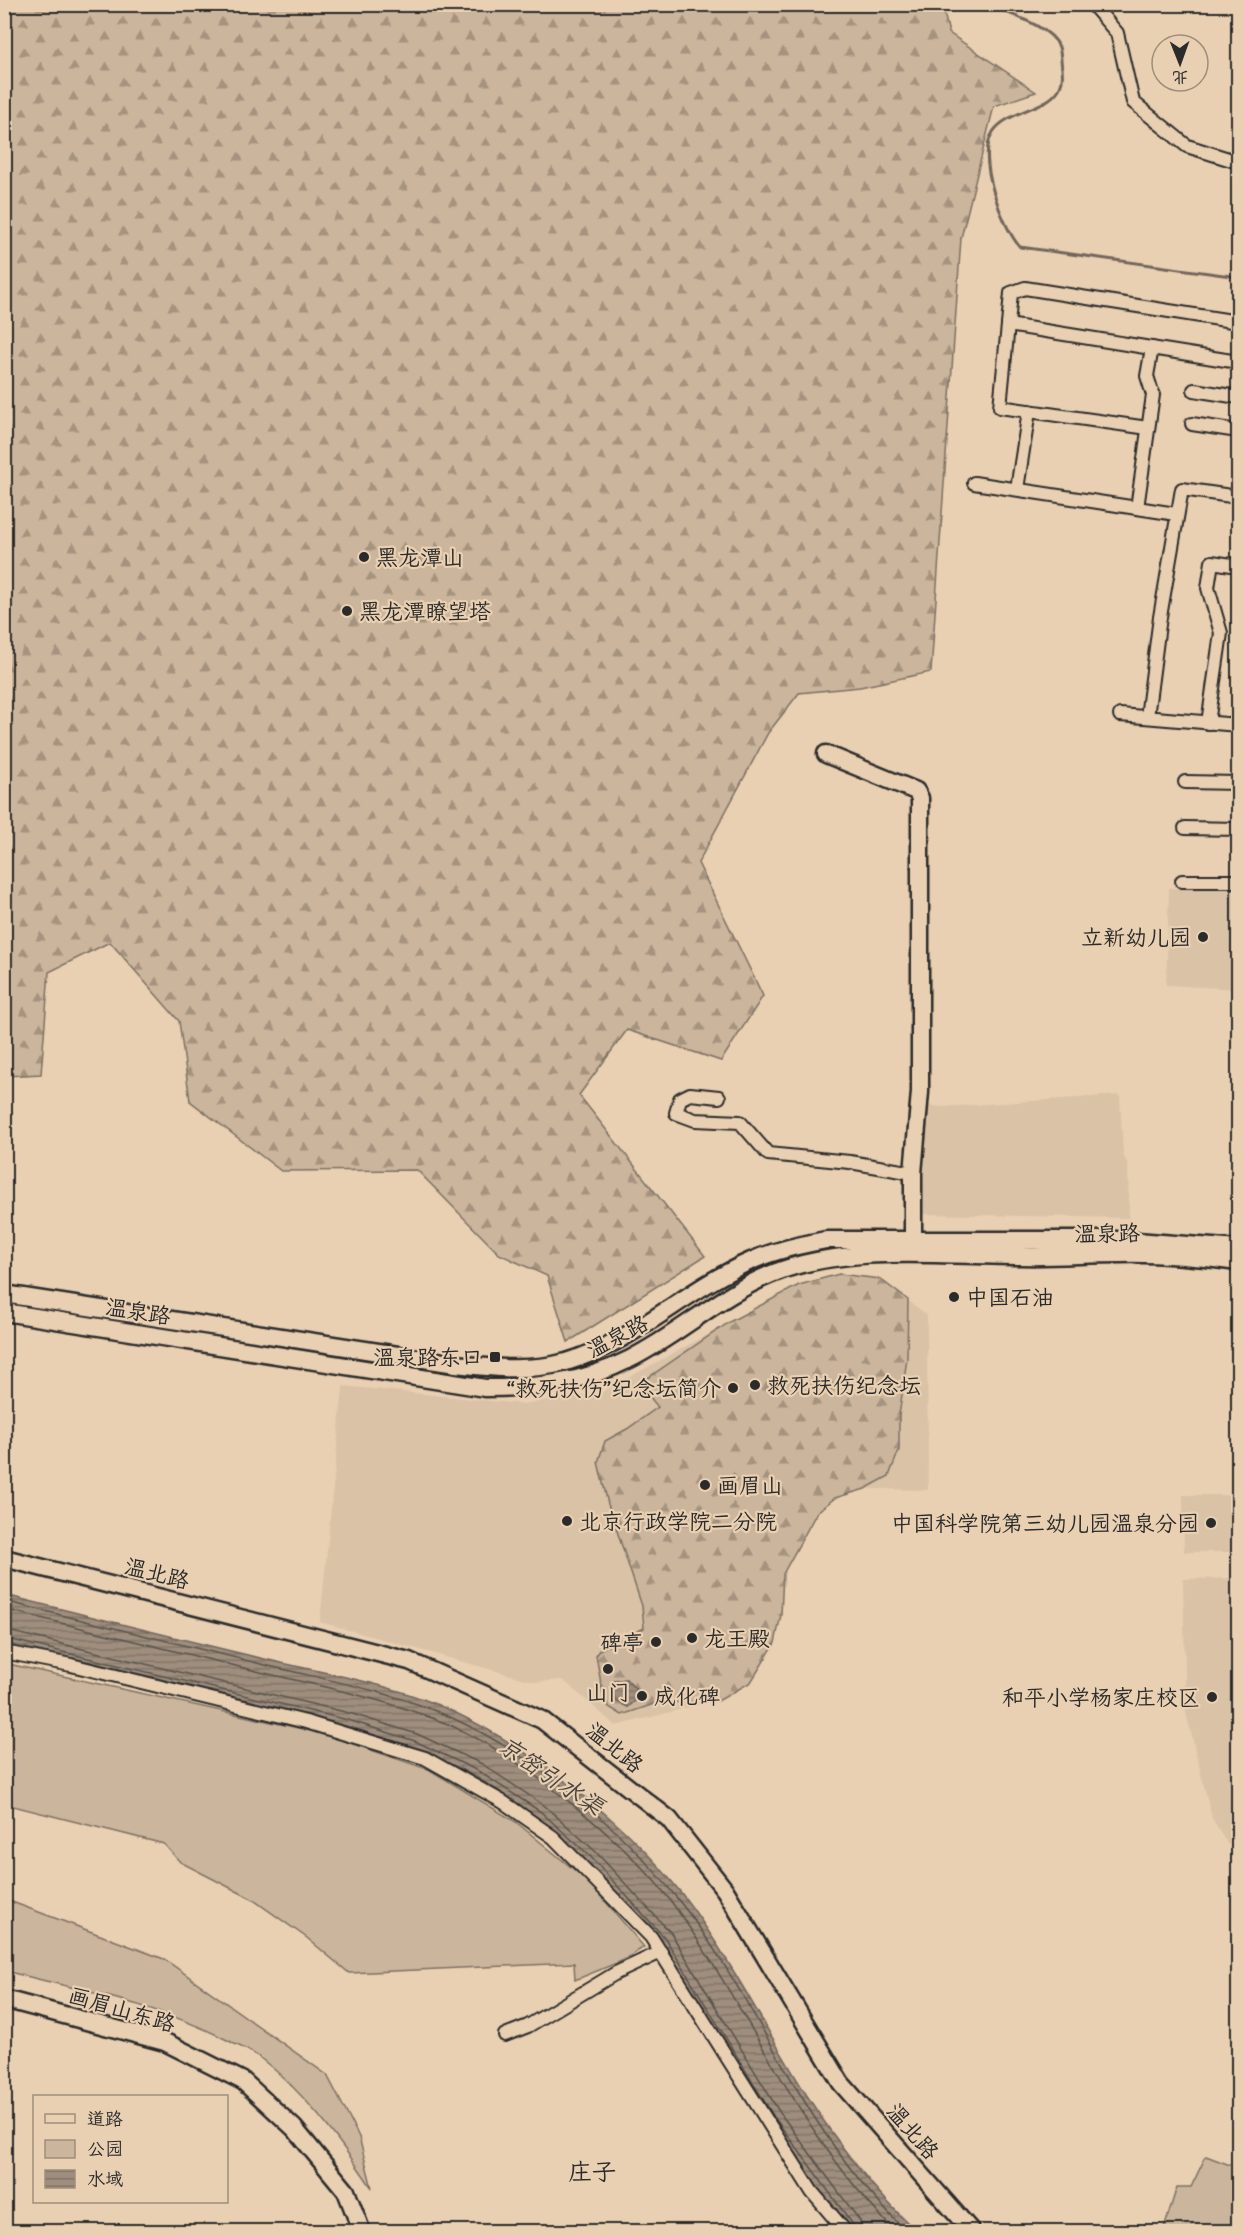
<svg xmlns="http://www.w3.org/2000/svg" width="1243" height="2236" viewBox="0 0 1243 2236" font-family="Itim,'LXGW WenKai TC',sans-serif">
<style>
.built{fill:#dac2a7}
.green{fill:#cbb59c;stroke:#7b7064;stroke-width:1.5}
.forest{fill:url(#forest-firs);stroke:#7b7064;stroke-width:1.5;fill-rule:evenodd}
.water{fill:url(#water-rules);stroke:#71665c;stroke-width:1.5}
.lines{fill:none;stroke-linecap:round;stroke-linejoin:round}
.shore{stroke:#59534c;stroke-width:1.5}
.stream{stroke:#71665c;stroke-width:3}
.street-casing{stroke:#2b2b2b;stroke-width:16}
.secondary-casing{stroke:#2b2b2b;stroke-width:21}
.street{stroke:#ead0b2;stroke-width:12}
.secondary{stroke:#ead0b2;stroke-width:16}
.poi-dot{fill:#2b2b2b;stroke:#ead0b2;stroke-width:2}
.labels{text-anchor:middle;stroke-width:4.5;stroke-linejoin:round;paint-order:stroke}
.poi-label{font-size:22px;fill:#2b2b2b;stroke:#ead0b2;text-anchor:start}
.street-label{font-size:22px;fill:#2b2b2b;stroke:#ead0b2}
.water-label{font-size:24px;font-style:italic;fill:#484440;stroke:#ead0b2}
.neighbourhood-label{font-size:24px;fill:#2b2b2b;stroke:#ead0b2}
</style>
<defs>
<pattern id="forest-firs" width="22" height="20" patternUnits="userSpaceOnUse" patternTransform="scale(1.5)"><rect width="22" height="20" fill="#cbb59c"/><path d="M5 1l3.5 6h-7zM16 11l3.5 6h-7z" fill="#a5937f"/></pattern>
<pattern id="water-rules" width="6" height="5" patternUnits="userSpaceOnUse" patternTransform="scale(1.5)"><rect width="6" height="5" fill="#9f8e7d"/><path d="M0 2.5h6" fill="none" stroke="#827467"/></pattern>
</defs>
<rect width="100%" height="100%" fill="#ead0b2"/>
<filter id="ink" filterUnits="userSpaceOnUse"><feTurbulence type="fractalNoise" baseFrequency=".0167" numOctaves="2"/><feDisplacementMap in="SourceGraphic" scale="12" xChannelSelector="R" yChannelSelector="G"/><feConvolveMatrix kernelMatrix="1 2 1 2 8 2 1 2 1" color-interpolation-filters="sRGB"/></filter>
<g filter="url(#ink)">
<g class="built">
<polygon points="1169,888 1238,889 1238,989 1166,985"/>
<polygon points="1120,1095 1123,1155 1128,1164 1129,1218 923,1214 924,1105 942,1107"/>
<polygon points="839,1274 877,1277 927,1315 928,1490 828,1488 782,1551 741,1669 706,1703 616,1726 563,1680 536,1682 320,1622 343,1386 522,1404 602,1392 799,1285"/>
<polygon points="1183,1495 1238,1495 1238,1552 1184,1552"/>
<polygon points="1238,1578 1238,1839 1228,1845 1212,1818 1186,1713 1183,1579"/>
</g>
<g class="green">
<polygon points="4,1663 321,1733 430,1770 516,1822 589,1882 644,1947 624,1960 575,1980 574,1963 349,1973 307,1938 252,1899 180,1862 164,1844 5,1804"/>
<path d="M 4,1899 L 164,1959 L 327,2075 L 359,2137 L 372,2188 C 340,2141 305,2092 259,2057 C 251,2051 240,2047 231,2042 C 161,2005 81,1990 5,1971 Z"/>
<polygon points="1206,2156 1238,2168 1238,2231 1163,2231 1177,2187 1191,2187"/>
</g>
<g class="forest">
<polygon points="5,4 942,5 949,33 1036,92 994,106 961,238 931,672 860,687 799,693 768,733 698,863 763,996 721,1061 627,1030 579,1095 705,1256 568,1342 547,1276 499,1254 417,1170 281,1171 190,1101 179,1021 110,942 49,972 41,1074 5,1076"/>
<path d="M 839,1274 L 880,1279 L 908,1300 L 907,1358 L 899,1416 L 899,1450 L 889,1476 L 865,1489 L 835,1498 L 817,1512 L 783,1574 L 781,1615 L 775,1643 L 751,1682 L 718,1701 L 657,1703 L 622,1715 L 609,1707 L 603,1695 L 596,1655 L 599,1650 L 644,1628 L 642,1606 L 608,1504 L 598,1462 L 605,1441 L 627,1429 L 658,1407 L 639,1384 L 731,1321 L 799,1285 ZM 626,1679 L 641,1695 L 628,1707 L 616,1701 L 611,1687 L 614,1681 Z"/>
</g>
<g class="water">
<path d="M 5,1595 C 94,1617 183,1640 273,1661 C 333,1675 398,1685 454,1712 C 535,1751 627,1823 682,1894 C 730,1957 764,2027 806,2094 C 837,2143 874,2191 916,2231 L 851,2231 L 822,2196 L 769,2120 L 660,1942 L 585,1860 L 537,1817 L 475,1776 L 413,1747 L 346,1726 L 5,1643 Z"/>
<polygon points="626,1679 641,1696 628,1707 616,1701 611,1687 614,1681"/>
</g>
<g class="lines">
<g class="shore">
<path d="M 4,1601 C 91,1623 178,1644 265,1665 C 326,1680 392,1691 450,1717 C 532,1754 620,1826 676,1897 C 725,1957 760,2028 800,2094 C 829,2143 866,2192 907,2232"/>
<path d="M 4,1609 C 88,1630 172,1651 256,1671 C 319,1686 384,1698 445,1723 C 517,1753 626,1841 673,1904 C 750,2011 801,2138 896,2232"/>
<polyline points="4,1630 349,1713 417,1734 482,1764 545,1806 595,1851 671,1933 780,2113 860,2221 863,2232"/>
<polyline points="4,1638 348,1720 415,1741 478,1771 541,1812 590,1856 665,1938 774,2117 854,2226 855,2232"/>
</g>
<path class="stream" d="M 985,4 C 1005,13 1051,25 1059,47 C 1061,54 1061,62 1062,69 C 1064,83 1060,92 1048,100 C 1032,110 1003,116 993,132 C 976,157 1002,227 1020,247 L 1238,277"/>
<defs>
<g id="street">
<polyline points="1092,4 1117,33 1133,102 1187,146 1238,162"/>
<polyline points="1008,325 1011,293 1025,288 1238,322"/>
<polyline points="1194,390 1238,397"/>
<polyline points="1192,424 1238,431"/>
<polyline points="1148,428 1000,407 1008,325 1238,362"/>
<polyline points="974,483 1176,514"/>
<polyline points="1017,489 1029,411"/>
<polyline points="1137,508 1153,395 1147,376 1152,348"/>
<polyline points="1120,715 1238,725"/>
<polyline points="1147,717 1160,617 1182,489 1238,497"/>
<polyline points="1208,723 1221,633 1208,588 1212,562 1238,566"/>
<polyline points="1185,782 1238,783"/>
<polyline points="1185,828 1238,829"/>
<polyline points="1182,881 1238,881"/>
<polyline points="719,1097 690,1094 680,1099 676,1113 695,1120 740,1122 768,1154 850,1162 913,1173"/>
<polyline points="4,1652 71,1665 306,1722 425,1758 503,1802 553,1837 651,1937 812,2192 846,2232"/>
<polyline points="505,2035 528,2026 616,1973 661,1952"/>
</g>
<g id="secondary">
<polyline points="826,754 916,791 920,798 920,1092 913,1173 913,1251"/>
<path d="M 4,1294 L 456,1364 C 492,1368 530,1372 566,1362 C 635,1342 686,1289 751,1261 C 775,1250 801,1245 826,1240 L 1124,1240 L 1238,1249"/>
<path d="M 4,1312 L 485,1388 C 537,1388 583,1383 630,1359 C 680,1334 721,1294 774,1273 C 847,1244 943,1256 1021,1256 C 1054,1257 1088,1254 1121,1254 C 1160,1253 1200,1257 1238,1262"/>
<polyline points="4,1558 409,1661 542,1720 669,1819 725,1890 841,2083 972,2232"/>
<polyline points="4,1999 165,2042 243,2081 294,2128 346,2191 362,2232"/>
</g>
</defs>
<use href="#street" class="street-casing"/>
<use href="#secondary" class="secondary-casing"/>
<use href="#street" class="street"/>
<use href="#secondary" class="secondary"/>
</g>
</g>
<g class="poi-dot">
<circle cx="364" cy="557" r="6"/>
<circle cx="347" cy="611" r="6"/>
<circle cx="1203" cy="937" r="6"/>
<circle cx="954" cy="1297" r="6"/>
<rect x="489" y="1351" width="12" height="12" rx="3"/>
<circle cx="755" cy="1385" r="6"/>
<circle cx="733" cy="1388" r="6"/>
<circle cx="705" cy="1485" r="6"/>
<circle cx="567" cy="1521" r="6"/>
<circle cx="1211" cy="1523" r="6"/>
<circle cx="692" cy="1638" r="6"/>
<circle cx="656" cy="1642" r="6"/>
<circle cx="608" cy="1669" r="6"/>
<circle cx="642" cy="1696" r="6"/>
<circle cx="1212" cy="1697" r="6"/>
</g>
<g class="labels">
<g class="poi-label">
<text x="376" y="565">黑龙潭山</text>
<text x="359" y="619">黑龙潭瞭望塔</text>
<text x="1191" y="945" text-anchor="end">立新幼儿园</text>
<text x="966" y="1305">中国石油</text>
<text x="483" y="1365" text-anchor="end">温泉路东口</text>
<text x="767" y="1393">救死扶伤纪念坛</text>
<text x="721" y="1396" text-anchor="end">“救死扶伤”纪念坛简介</text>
<text x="717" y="1493">画眉山</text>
<text x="579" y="1529">北京行政学院二分院</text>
<text x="1199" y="1531" text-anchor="end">中国科学院第三幼儿园温泉分园</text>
<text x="704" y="1646">龙王殿</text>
<text x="644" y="1650" text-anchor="end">碑亭</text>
<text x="608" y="1700" text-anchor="middle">山门</text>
<text x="654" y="1704">成化碑</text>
<text x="1200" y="1705" text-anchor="end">和平小学杨家庄校区</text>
</g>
<g class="street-label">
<text transform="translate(1107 1233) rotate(-1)" y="8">温泉路</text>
<text transform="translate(138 1311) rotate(9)" y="8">温泉路</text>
<text transform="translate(617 1336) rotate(-28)" y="8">温泉路</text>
<text transform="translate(157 1573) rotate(14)" y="8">温北路</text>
<text transform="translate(615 1747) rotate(39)" y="8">温北路</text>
<text transform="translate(122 2009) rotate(16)" y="8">画眉山东路</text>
<text transform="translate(913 2131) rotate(49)" y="8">温北路</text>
</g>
<g class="water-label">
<text transform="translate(551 1776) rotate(34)" y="8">京密引水渠</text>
</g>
<g class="neighbourhood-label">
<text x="592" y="2180">庄子</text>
</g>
</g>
<rect width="1243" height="2236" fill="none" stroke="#ead0b2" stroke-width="24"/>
<rect x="12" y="12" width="1219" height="2212" fill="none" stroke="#2b2b2b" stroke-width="2" filter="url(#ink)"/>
<rect x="33" y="2095" width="195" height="108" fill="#ead0b2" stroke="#9e8e7c" stroke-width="1.5"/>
<rect x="45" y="2114" width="30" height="9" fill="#ead0b2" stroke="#9e8e7c" stroke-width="1.5"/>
<text x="87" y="2125" font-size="18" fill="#2b2b2b">道路</text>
<rect x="45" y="2140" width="30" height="18" fill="#cbb59c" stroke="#9e8e7c" stroke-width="1.5"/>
<text x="87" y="2155" font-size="18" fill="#2b2b2b">公园</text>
<rect x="45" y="2170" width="30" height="18" fill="url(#water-rules)" stroke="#9e8e7c" stroke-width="1.5"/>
<text x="87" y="2185" font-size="18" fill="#2b2b2b">水域</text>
<g transform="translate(1180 63) rotate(179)"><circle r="28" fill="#ead0b2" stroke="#9e8e7c" stroke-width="1.5"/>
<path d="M0-4.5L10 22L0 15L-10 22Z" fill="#2b2b2b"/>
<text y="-9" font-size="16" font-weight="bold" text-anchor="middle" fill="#2b2b2b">北</text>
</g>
</svg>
